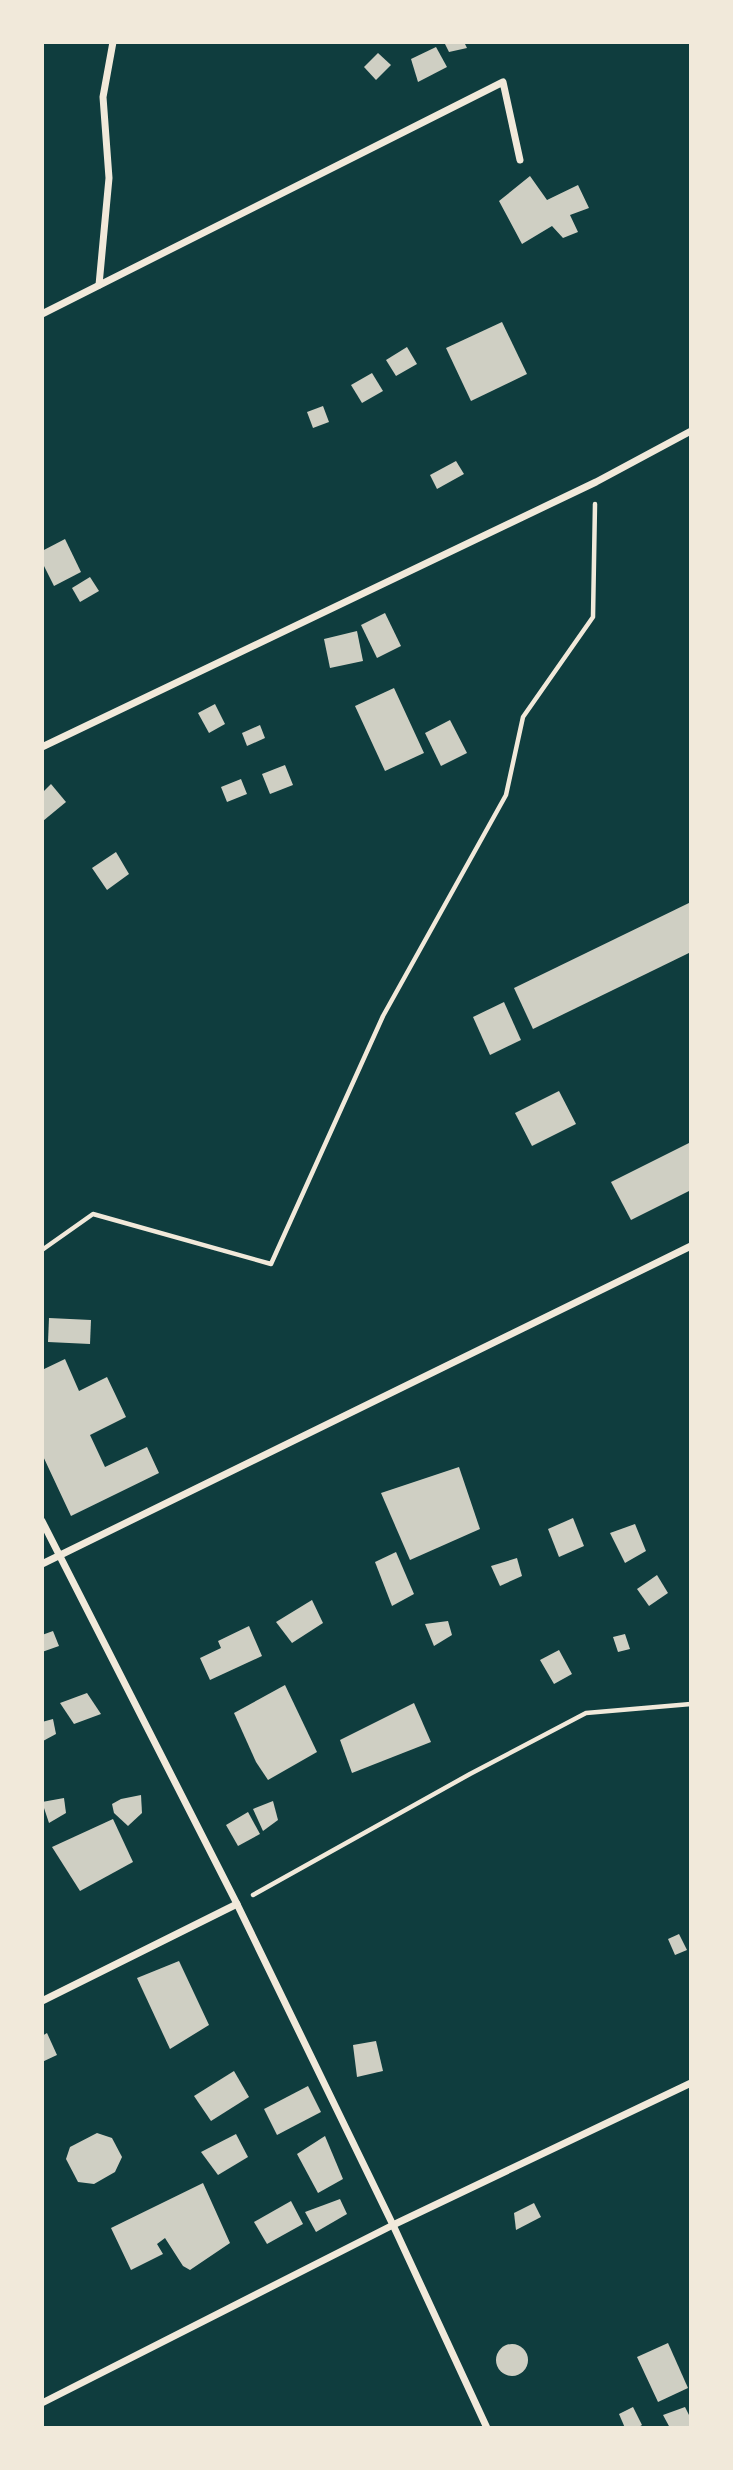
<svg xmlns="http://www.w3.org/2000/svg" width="733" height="2470" viewBox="0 0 733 2470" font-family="'Sofia Sans Condensed',sans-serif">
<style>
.building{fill:#cfcfc3}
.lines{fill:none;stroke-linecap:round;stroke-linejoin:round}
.path{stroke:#f1e9da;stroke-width:4.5}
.minor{stroke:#f1e9da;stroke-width:7}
</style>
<rect width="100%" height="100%" fill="#0f3d3e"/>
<g class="building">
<polygon points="444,42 464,42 467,48 449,52"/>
<polygon points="436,47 447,67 418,82 411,59"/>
<polygon points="378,53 391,65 376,80 364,67"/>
<polygon points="530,176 547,200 578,185 589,208 570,215 578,232 563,238 552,226 522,244 499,201"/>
<polygon points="502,322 527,374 471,401 446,348"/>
<polygon points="407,347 417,364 396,376 386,360"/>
<polygon points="372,373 383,391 362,403 351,385"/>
<polygon points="323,406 329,422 313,428 307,412"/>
<polygon points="456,461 464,474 437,489 430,475"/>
<polygon points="65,539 81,572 54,586 42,562 42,551"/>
<polygon points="90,577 99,591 80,602 72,588"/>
<polygon points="385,613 401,646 377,658 361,625"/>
<polygon points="357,631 363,661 330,668 324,639"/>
<polygon points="394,688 424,753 385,771 355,706"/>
<polygon points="215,704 225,724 209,733 198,713"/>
<polygon points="450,720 467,753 441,766 425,733"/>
<polygon points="260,725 265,738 247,746 242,733"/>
<polygon points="285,765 293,785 270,794 262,774"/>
<polygon points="241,779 247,794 227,802 221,787"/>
<polygon points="51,784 66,802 43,821 42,793"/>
<polygon points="116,852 129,874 107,890 92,868"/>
<polygon points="691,902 691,952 533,1029 514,988"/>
<polygon points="504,1002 521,1040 490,1055 473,1017"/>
<polygon points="559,1091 576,1124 532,1146 515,1113"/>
<polygon points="691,1142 691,1190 631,1220 611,1182"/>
<polygon points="49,1318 91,1320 90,1344 48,1342"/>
<polygon points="65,1359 79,1391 107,1377 126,1417 90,1435 105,1467 147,1447 159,1473 71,1516 42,1454 42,1370"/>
<polygon points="459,1467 480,1529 410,1560 381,1493"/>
<polygon points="573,1518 584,1546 559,1557 548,1529"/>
<polygon points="635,1524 646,1551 625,1563 610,1533"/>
<polygon points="396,1552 414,1594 392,1606 375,1562"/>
<polygon points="517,1558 522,1576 500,1586 491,1566"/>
<polygon points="657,1575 668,1593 649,1606 637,1589"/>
<polygon points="312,1600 323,1623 292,1643 276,1622"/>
<polygon points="448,1621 452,1635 434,1646 425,1624"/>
<polygon points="249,1626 262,1656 210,1680 200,1658 221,1648 218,1641"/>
<polygon points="53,1631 59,1646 42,1652 42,1635"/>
<polygon points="625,1634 630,1649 618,1652 613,1637"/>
<polygon points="559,1650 572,1674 554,1684 540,1660"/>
<polygon points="285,1685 317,1752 268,1780 256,1762 234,1713"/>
<polygon points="87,1693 101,1714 74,1724 60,1703"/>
<polygon points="414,1703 431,1742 352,1773 340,1740"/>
<polygon points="53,1719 56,1734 43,1741 42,1722"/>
<polygon points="141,1795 142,1813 128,1826 114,1813 112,1804 121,1799"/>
<polygon points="64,1798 66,1813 49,1823 42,1802"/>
<polygon points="273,1801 278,1820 263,1831 253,1809"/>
<polygon points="248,1812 260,1834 238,1846 226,1825"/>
<polygon points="113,1819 133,1862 80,1891 52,1847"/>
<polygon points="679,1934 687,1950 675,1955 668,1939"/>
<polygon points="179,1961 209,2025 170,2049 137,1978"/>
<polygon points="47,2033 57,2055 42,2062 42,2036"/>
<polygon points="376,2041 383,2071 357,2077 353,2045"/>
<polygon points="234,2071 249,2097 211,2121 194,2096"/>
<polygon points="308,2086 321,2112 277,2135 264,2109"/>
<polygon points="97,2133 112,2138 122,2157 115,2172 94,2184 78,2182 66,2159 70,2147"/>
<polygon points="236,2134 248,2157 218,2175 201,2152"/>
<polygon points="325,2136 343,2179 318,2193 297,2154"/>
<polygon points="203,2183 230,2243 190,2270 183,2266 165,2238 157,2244 163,2254 131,2270 111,2228"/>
<polygon points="340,2199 347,2214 316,2232 305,2212"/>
<polygon points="291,2201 303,2224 267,2244 254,2222"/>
<polygon points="534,2203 541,2217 516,2230 514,2213"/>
<polygon points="668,2343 688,2388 658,2402 637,2357"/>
<circle cx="512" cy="2360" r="16"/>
<polygon points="633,2407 642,2425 637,2428 625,2428 619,2414"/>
<polygon points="685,2407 691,2419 691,2428 670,2428 663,2415"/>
</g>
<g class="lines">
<g class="path">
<polyline points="42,1250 93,1214 271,1264 383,1016 506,795 523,717 593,617 595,504"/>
<polyline points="253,1895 470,1774 586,1713 691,1704"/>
</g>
<g class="minor">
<polyline points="99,285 109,178 103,97 113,42"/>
<polyline points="42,314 503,82 520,160"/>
<polyline points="42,747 596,482 691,431"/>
<polyline points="42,1521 237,1904 393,2225 487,2428"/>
<polyline points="42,1564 691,1246"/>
<polyline points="42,2001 237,1904"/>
<polyline points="42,2403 393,2225 691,2083"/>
</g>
</g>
<rect width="733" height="2470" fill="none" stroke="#f1e9da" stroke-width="88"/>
</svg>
